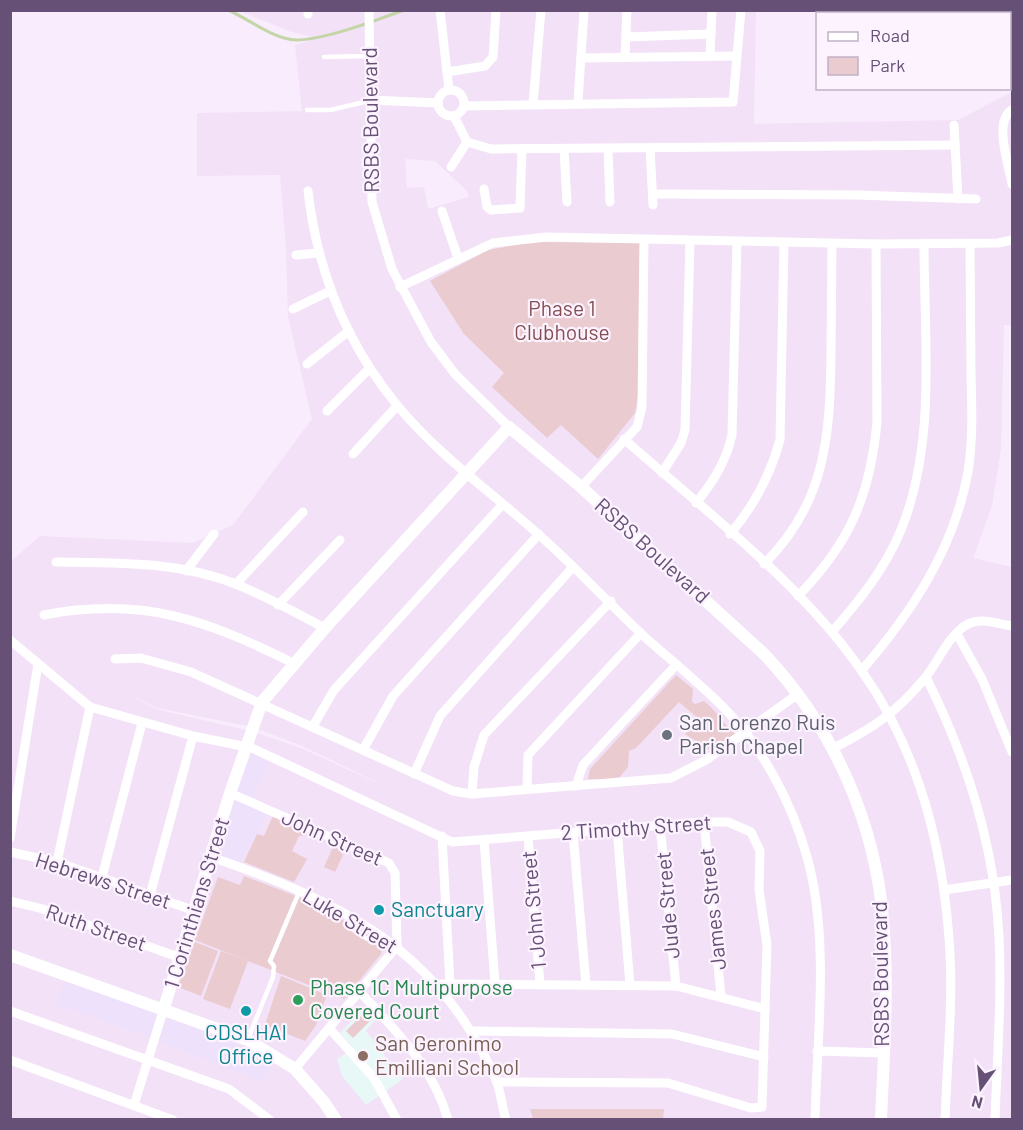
<svg xmlns="http://www.w3.org/2000/svg" width="1023" height="1130" viewBox="0 0 1023 1130" font-family="Barlow,sans-serif">
<style>
.residential{fill:#f3e1f8;fill-rule:evenodd}
.commercial{fill:#eee1fb}
.education{fill:#e8f8f6}
.green{fill:#e9cbd0}
.lines{fill:none;stroke-linecap:round;stroke-linejoin:round}
.stream{stroke:#c4d6a8;stroke-width:3}
.service{stroke:#fff;stroke-width:4.5}
.minor{stroke:#fff;stroke-width:9}
.tertiary{stroke:#fff;stroke-width:12}
.worship-dot{fill:#6b7280;stroke:#fcf3fe;stroke-width:2}
.culture-dot{fill:#0f9aa8;stroke:#fcf3fe;stroke-width:2}
.leisure-dot{fill:#2e9e5b;stroke:#fcf3fe;stroke-width:2}
.education-dot{fill:#8d6e63;stroke:#fcf3fe;stroke-width:2}
.labels{text-anchor:middle;stroke-width:4.5;stroke-linejoin:round;paint-order:stroke}
.street-label{font-size:21px;fill:#665076;stroke:#fcf3fe}
.park-label{font-size:21px;fill:#864e52;stroke:#fcf3fe}
.worship-label{font-size:21px;fill:#5b616d;stroke:#fcf3fe;text-anchor:start}
.culture-label{font-size:21px;fill:#0d838f;stroke:#fcf3fe;text-anchor:start}
.leisure-label{font-size:21px;fill:#27864d;stroke:#fcf3fe;text-anchor:start}
.education-label{font-size:21px;fill:#785e54;stroke:#fcf3fe;text-anchor:start}
</style>
<rect width="100%" height="100%" fill="#f9ecfc"/>
<path class="residential" d="M 240,11 L 756,11 L 754,124 L 958,120 L 1012,92 L 1012,325 L 1004,325 L 1001,449 L 992,506 L 973,558 L 1012,567 L 1012,1119 L 663,1120 L 664,1109 L 530,1109 L 533,1120 L 11,1120 L 11,561 L 40,536 L 193,543 L 233,525 L 312,419 L 288,317 L 286,248 L 280,175 L 197,176 L 197,113 L 302,111 L 295,45 L 318,38 L 292,32 ZM 405,159 L 435,161 L 466,190 L 469,197 L 428,209 L 424,187 L 407,188 ZM 130,695 L 157,708 L 253,727 L 302,746 L 397,792 L 301,748 L 254,732 L 156,709 Z"/>
<g class="commercial">
<polygon points="251,753 269,762 252,797 266,815 240,863 222,856 236,790"/>
<polygon points="64,981 158,1013 150,1037 57,1004"/>
<polygon points="167,1017 274,1059 263,1082 159,1041"/>
</g>
<polygon class="education" points="365,1007 377,1018 366,1031 403,1079 366,1105 342,1076 337,1059 354,1048 340,1033"/>
<g class="green">
<polygon points="533,242 640,243 638,395 635,413 598,459 561,425 547,438 492,387 504,373 464,334 430,281 488,250"/>
<path d="M 676,675 L 693,689 L 692,702 L 695,704 L 704,701 C 717,711 723,724 735,734 L 710,750 L 685,734 L 699,719 L 679,702 L 636,748 L 629,751 L 628,767 L 617,780 L 588,779 L 590,769 Z"/>
<polygon points="273,816 309,835 299,836 292,851 307,859 294,882 244,862 257,834 264,836"/>
<polygon points="334,845 343,855 335,872 324,867"/>
<polygon points="244,876 319,905 383,945 381,954 344,999 195,940 218,877 240,885"/>
<polygon points="195,942 218,951 201,996 178,987"/>
<polygon points="221,951 248,961 230,1009 203,999"/>
<polygon points="281,976 327,995 316,1025 305,1041 265,1025"/>
<polygon points="364,1013 371,1020 353,1038 346,1031"/>
<polygon points="530,1109 664,1109 663,1120 533,1119"/>
</g>
<g class="lines">
<g class="stream">
<path d="M 228,10 C 249,19 273,39 296,40 C 324,40 377,20 404,10"/>
<polyline points="1003,14 1004,10"/>
<polyline points="1010,51 1012,53"/>
</g>
<g class="service">
<polyline points="324,57 369,56"/>
<polyline points="307,110 330,110 369,101"/>
<polyline points="347,914 349,927 367,939 382,937"/>
<polyline points="248,1039 273,977 274,966 270,961 300,890"/>
</g>
<g class="minor">
<polyline points="308,10 308,14"/>
<polyline points="369,10 372,202 392,269 431,342 455,374 509,427"/>
<polyline points="440,10 449,90"/>
<polyline points="626,37 711,34"/>
<polyline points="625,56 627,10"/>
<polyline points="710,56 712,10"/>
<polyline points="581,58 736,56"/>
<polyline points="447,72 485,66 493,57 496,10"/>
<circle cx="451" cy="103" r="13"/>
<polyline points="370,100 438,103"/>
<polyline points="578,102 584,10"/>
<polyline points="533,104 541,10"/>
<polyline points="464,106 733,102 741,10"/>
<path d="M 1012,110 C 993,121 1009,165 1012,184"/>
<polyline points="454,116 467,142 491,149 955,145"/>
<polyline points="954,125 958,199"/>
<polyline points="650,148 653,205"/>
<polyline points="564,149 567,202"/>
<polyline points="608,149 610,202"/>
<polyline points="451,167 467,142"/>
<polyline points="484,189 487,207 491,210 520,208 522,149"/>
<path d="M 308,191 C 317,270 346,343 397,405 C 437,454 491,492 538,534 C 576,567 610,605 647,639 C 672,661 699,683 722,706 C 762,746 792,803 807,857 C 830,939 817,1035 815,1120"/>
<polyline points="653,194 857,195 976,199"/>
<polyline points="442,211 458,258"/>
<polyline points="296,255 318,253"/>
<polyline points="400,287 493,243 547,237 876,244 998,243 1012,240"/>
<polyline points="293,309 330,291"/>
<polyline points="307,364 349,331"/>
<polyline points="327,411 370,368"/>
<path d="M 624,439 C 704,510 800,582 861,670 C 917,748 942,843 949,938 C 954,998 947,1060 945,1120"/>
<polyline points="353,454 397,406"/>
<polyline points="662,473 681,443 685,430 690,241"/>
<polyline points="581,487 637,427 642,407 644,239"/>
<path d="M 696,503 C 713,482 726,462 732,435 L 737,242"/>
<path d="M 730,534 C 755,505 770,476 780,440 L 784,243"/>
<path d="M 56,562 C 117,563 180,561 238,585 C 267,597 296,613 325,628"/>
<path d="M 764,564 C 826,503 830,436 831,353 C 831,317 832,280 832,244"/>
<polyline points="186,571 214,534"/>
<polyline points="236,584 303,512"/>
<path d="M 798,596 C 850,543 870,496 877,422 L 876,244"/>
<polyline points="278,605 340,540"/>
<path d="M 44,615 C 143,596 206,620 293,663"/>
<path d="M 832,632 C 859,601 885,569 901,530 C 937,442 924,338 924,244"/>
<polyline points="957,634 982,679 1012,752"/>
<polyline points="10,640 90,707 193,736 252,748 452,842 704,822 728,822 751,832 760,851 759,890 767,945 762,1107 751,1108 668,1083 497,1082"/>
<polyline points="115,659 141,658 191,672 453,791 472,794 671,778 706,760 798,694"/>
<path d="M 862,670 C 912,612 954,549 968,472 C 973,440 972,408 971,376 C 971,332 970,288 970,244"/>
<path d="M 926,677 C 967,759 995,846 999,938 C 1002,998 997,1059 995,1120"/>
<polyline points="313,726 334,690 502,505"/>
<path d="M 834,748 C 874,727 895,714 925,678 C 938,662 949,634 968,624 C 981,617 998,624 1012,626"/>
<polyline points="363,750 393,696 539,534"/>
<polyline points="414,774 440,716 573,567"/>
<polyline points="576,786 583,765 676,665"/>
<polyline points="527,789 528,755 641,633"/>
<polyline points="230,793 389,863 395,873 397,946"/>
<polyline points="472,794 474,767 484,735 611,601"/>
<polyline points="704,822 721,996"/>
<polyline points="660,825 676,986"/>
<polyline points="617,829 630,985"/>
<polyline points="573,833 586,985"/>
<polyline points="442,836 450,984"/>
<polyline points="528,837 540,984"/>
<polyline points="10,838 38,664"/>
<polyline points="484,840 495,983"/>
<polyline points="10,852 57,862 195,911"/>
<path d="M 211,857 C 339,901 439,948 496,1080 C 501,1092 502,1107 506,1120"/>
<polyline points="57,862 90,707"/>
<polyline points="102,877 142,723"/>
<polyline points="944,890 1012,880"/>
<polyline points="150,895 193,736"/>
<polyline points="10,901 43,909 181,958"/>
<polyline points="437,984 676,986 765,1009"/>
<path d="M 359,991 C 395,1030 434,1067 448,1120"/>
<polyline points="10,1011 229,1089 270,1120"/>
<polyline points="330,1029 374,1078 397,1120"/>
<polyline points="471,1031 672,1034 764,1057"/>
<polyline points="817,1051 883,1053"/>
<polyline points="10,1060 173,1120"/>
<polyline points="295,1069 397,946"/>
<polyline points="134,1105 164,1008"/>
</g>
<g class="tertiary">
<polyline points="10,955 248,1040 295,1069 324,1102 336,1120"/>
<path d="M 164,1008 L 230,793 L 262,702 L 325,628 L 509,427 L 581,487 L 763,653 C 827,720 869,807 881,900 C 890,972 884,1048 881,1120"/>
</g>
</g>
<circle class="worship-dot" cx="667" cy="735" r="6"/>
<g class="culture-dot">
<circle cx="379" cy="910" r="6"/>
<circle cx="246" cy="1011" r="6"/>
</g>
<circle class="leisure-dot" cx="298" cy="1000" r="6"/>
<circle class="education-dot" cx="363" cy="1056" r="6"/>
<g class="labels">
<g class="street-label">
<text transform="translate(371 120) rotate(-91)" y="7">RSBS Boulevard</text>
<text transform="translate(652 551) rotate(42)" y="7">RSBS Boulevard</text>
<text transform="translate(636 828) rotate(-4)" y="7">2 Timothy Street</text>
<text transform="translate(332 838) rotate(24)" y="7">John Street</text>
<text transform="translate(103 881) rotate(18)" y="7">Hebrews Street</text>
<text transform="translate(197 903) rotate(-73)" y="7">1 Corinthians Street</text>
<text transform="translate(668 905) rotate(-95)" y="7">Jude Street</text>
<text transform="translate(713 909) rotate(-96)" y="7">James Street</text>
<text transform="translate(534 910) rotate(-95)" y="7">1 John Street</text>
<text transform="translate(350 921) rotate(31)" y="7">Luke Street</text>
<text transform="translate(96 928) rotate(19)" y="7">Ruth Street</text>
<text transform="translate(881 974) rotate(-91)" y="7">RSBS Boulevard</text>
</g>
<g class="park-label">
<text x="562" y="316">Phase 1<tspan x="562" dy="24">Clubhouse</tspan></text>
</g>
<g class="worship-label">
<text x="679" y="730">San Lorenzo Ruis<tspan x="679" dy="24">Parish Chapel</tspan></text>
</g>
<g class="culture-label">
<text x="391" y="917">Sanctuary</text>
<text x="246" y="1040" text-anchor="middle">CDSLHAI<tspan x="246" dy="24">Office</tspan></text>
</g>
<g class="leisure-label">
<text x="310" y="995">Phase 1C Multipurpose<tspan x="310" dy="24">Covered Court</tspan></text>
</g>
<g class="education-label">
<text x="375" y="1051">San Geronimo<tspan x="375" dy="24">Emilliani School</tspan></text>
</g>
</g>
<rect width="1023" height="1130" fill="none" stroke="#665076" stroke-width="24"/>
<rect x="816" y="12" width="195" height="78" fill="#fcf3fe" stroke="#c0b2c8" stroke-width="1.5"/>
<rect x="828" y="32" width="30" height="9" fill="#ffffff" stroke="#c0b2c8" stroke-width="1.5"/>
<text x="870" y="42" font-size="18" fill="#665076">Road</text>
<rect x="828" y="57" width="30" height="18" fill="#e9cbd0" stroke="#c0b2c8" stroke-width="1.5"/>
<text x="870" y="72" font-size="18" fill="#665076">Park</text>
<g transform="translate(981 1088) rotate(195)" stroke="#fcf3fe" stroke-width="4.5" paint-order="stroke">
<path d="M0-4.5L10 22L0 15L-10 22Z" fill="#665076"/>
<text y="-9" font-size="16" font-weight="bold" text-anchor="middle" fill="#665076">N</text>
</g>
</svg>
